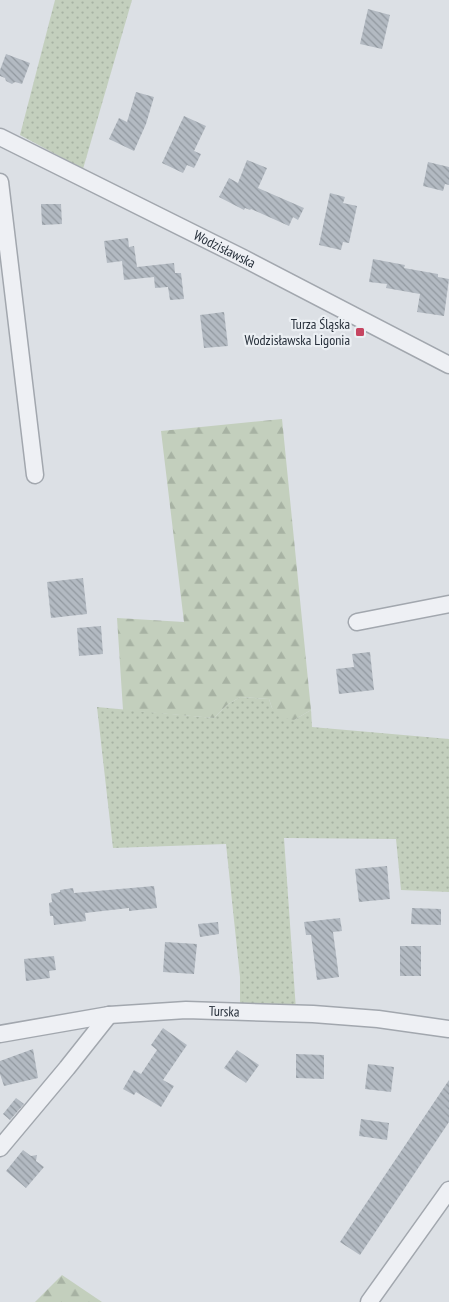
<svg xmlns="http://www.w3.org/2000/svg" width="449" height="1302" viewBox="0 0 449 1302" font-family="'PT Sans Narrow',sans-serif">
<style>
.grass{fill:url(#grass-dots)}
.forest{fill:url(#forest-firs)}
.building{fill:url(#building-back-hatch)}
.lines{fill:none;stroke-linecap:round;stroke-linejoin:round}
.minor-casing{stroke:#a2a7ae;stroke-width:19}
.minor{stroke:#eef0f4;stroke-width:16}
.poi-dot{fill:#c64561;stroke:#ebeff3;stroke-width:2}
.labels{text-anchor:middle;stroke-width:4.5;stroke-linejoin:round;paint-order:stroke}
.street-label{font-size:14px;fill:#262f3a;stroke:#ebeff3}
.poi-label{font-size:14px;fill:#262f3a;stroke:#ebeff3;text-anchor:end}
</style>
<defs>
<pattern id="grass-dots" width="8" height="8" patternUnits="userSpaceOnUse" patternTransform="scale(1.25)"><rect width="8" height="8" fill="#c3cfbd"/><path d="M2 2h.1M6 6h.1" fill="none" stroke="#a7b2a3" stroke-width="1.8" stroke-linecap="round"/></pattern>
<pattern id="forest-firs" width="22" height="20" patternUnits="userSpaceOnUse" patternTransform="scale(1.25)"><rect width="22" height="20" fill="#c3cfbd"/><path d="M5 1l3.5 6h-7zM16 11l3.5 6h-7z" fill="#a7b2a3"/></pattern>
<pattern id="building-back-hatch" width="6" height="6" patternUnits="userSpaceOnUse" patternTransform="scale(1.25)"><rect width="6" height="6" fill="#b3bac2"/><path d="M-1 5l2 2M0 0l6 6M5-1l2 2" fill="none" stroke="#91989f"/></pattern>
</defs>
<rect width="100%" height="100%" fill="#dce0e5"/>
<g class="grass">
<polygon points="55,0 132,0 83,169 20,135"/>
<polygon points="240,697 269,699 272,708 294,720 311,710 312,727 449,739 449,892 401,890 396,839 284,838 296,1010 240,1007 240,977 226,844 113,848 97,707 214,718 227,705"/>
</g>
<g class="forest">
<polygon points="282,419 311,710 294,720 279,717 272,708 269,699 240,697 227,705 214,718 123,710 117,618 184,622 161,431"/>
<polygon points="62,1275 102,1302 35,1302"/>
</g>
<g class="building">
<polygon points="368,9 390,15 382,49 360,44"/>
<polygon points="6,54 30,63 22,84 15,82 12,84 6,81 5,78 0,76 0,70"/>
<polygon points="136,92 154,97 146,124 134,151 109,139 119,118 127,122"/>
<polygon points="184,116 206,126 194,151 201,154 194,168 187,165 183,173 162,163"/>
<polygon points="247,160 267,168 258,188 304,208 298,220 293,217 289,226 251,209 250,210 245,208 244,210 219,197 229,178 238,183"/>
<polygon points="428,162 449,167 449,185 445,184 443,191 423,186"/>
<polygon points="330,193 345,197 343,203 357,206 349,243 343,242 341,250 319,245"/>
<polygon points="41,204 61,204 62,224 42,225"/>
<polygon points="128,238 129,247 134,246 137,267 174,263 175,273 181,273 184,299 170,300 168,287 155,288 154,277 124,280 122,261 107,263 104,241"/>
<polygon points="373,259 405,265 404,268 438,274 438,277 449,279 444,316 417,312 420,294 386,288 387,284 369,282"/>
<polygon points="224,312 228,346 204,348 200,315"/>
<polygon points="83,578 87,614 51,618 47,582"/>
<polygon points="101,626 103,654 79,656 77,628"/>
<polygon points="370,652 374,690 339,694 336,669 354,667 352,654"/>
<polygon points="387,866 390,899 359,902 355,869"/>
<polygon points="154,886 157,908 129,911 129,908 85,913 86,921 54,925 53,916 50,916 49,903 52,902 51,894 60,892 60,890 73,888 74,893"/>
<polygon points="412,908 441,909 441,925 411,924"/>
<polygon points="340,918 342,931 333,932 339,977 317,980 311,935 306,935 304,922"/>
<polygon points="218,922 219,934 200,937 198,924"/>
<polygon points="165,942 197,944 194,974 163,972"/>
<rect x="400" y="946" width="21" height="30"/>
<polygon points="54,956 56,970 49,971 50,978 26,981 24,959"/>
<polygon points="163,1028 187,1045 163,1080 174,1086 161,1107 136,1092 134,1095 123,1089 134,1070 141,1074 157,1050 151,1045"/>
<polygon points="33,1049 38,1078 4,1086 0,1074 0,1061"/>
<polygon points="237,1050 259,1065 246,1083 224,1068"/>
<polygon points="296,1054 324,1055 324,1079 296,1078"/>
<polygon points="368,1064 394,1067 391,1092 365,1089"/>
<polygon points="449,1080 449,1122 360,1255 340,1242"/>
<polygon points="16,1098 24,1104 10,1120 3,1114"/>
<polygon points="361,1119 389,1123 387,1140 359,1136"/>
<polygon points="23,1150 31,1156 37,1155 36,1161 44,1167 26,1188 6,1171"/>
</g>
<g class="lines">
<defs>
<g id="minor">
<path id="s1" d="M 0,137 L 243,258 L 449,365"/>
<polyline points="0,182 35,475"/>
<polyline points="357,622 449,604"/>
<path id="s2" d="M 0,1034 L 109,1015 L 186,1010 L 313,1014 L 378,1019 L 449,1029"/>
<polyline points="0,1148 67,1068 109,1015"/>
<polyline points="369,1302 449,1190"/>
</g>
</defs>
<use href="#minor" class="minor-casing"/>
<use href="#minor" class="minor"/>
</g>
<rect class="poi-dot" x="355" y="327" width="10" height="10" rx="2.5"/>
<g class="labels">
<g class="street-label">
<text dy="5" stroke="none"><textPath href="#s1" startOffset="251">Wodzisławska</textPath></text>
<text dy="5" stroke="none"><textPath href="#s2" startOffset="226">Turska</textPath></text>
</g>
<g class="poi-label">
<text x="350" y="329">Turza Śląska<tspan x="350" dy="16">Wodzisławska Ligonia</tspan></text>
</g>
</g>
</svg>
